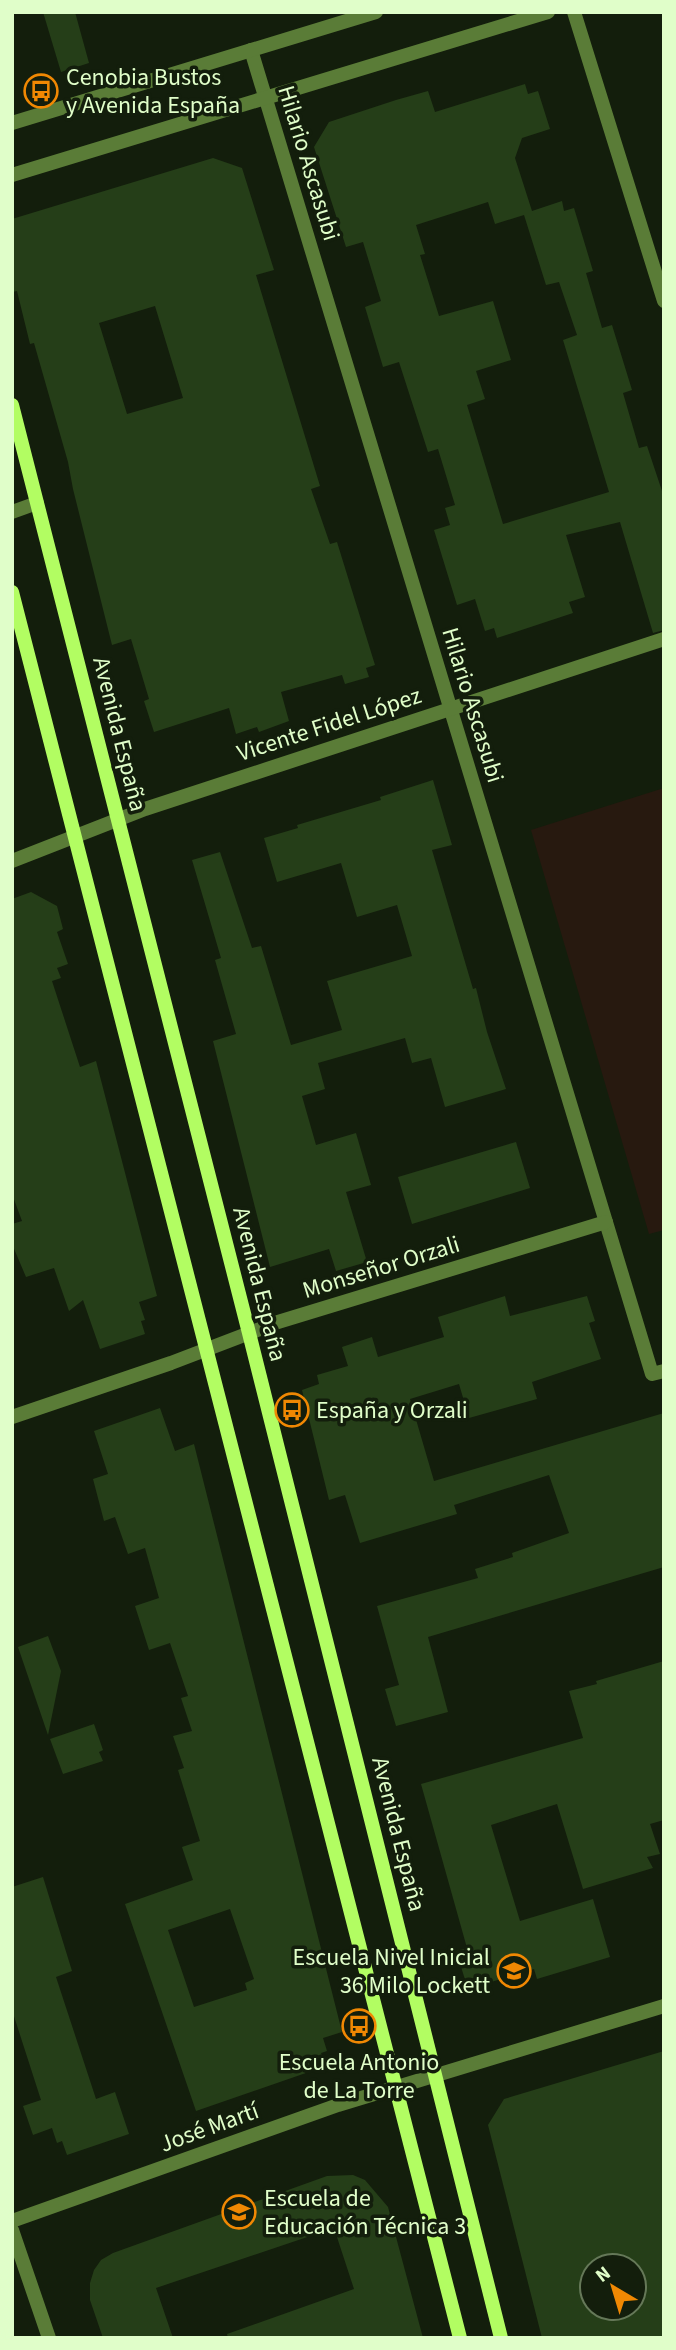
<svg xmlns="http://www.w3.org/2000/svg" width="676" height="2350" viewBox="0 0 676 2350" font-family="'Source Sans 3',sans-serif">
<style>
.green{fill:#27190f}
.building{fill:#253e18;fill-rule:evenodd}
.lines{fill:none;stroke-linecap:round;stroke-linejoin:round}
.minor{stroke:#5a7c37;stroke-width:14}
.tertiary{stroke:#5a7c37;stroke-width:14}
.secondary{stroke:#b2fd62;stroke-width:14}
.labels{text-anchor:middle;stroke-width:7;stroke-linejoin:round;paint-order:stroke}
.poi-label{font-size:24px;fill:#e0fec9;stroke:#131e0c;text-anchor:start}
.street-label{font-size:24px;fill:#e0fec9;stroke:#131e0c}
</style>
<rect width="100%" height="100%" fill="#131e0c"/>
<polygon class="green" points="664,788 664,1230 649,1234 531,830"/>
<g class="building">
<polygon points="43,12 75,12 89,63 61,72"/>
<path d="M 525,84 L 528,94 L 538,91 L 550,129 L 522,138 L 515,158 L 532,211 L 562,201 L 564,211 L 574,208 L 593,271 L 586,273 L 602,328 L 612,325 L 632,390 L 623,393 L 639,448 L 647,446 L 664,497 L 664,630 L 653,633 L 620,522 L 566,535 L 585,597 L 569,602 L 573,613 L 497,638 L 494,628 L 485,631 L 475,599 L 457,605 L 434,530 L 450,525 L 445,508 L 455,505 L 438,449 L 428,452 L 399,362 L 383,367 L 365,307 L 381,301 L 363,242 L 346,247 L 314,147 L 329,122 L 396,100 L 428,91 L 435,112 ZM 488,202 L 495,224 L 524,215 L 546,285 L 559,282 L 577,335 L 563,340 L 609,492 L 503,524 L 467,405 L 485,399 L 476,371 L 511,360 L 493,301 L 439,316 L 420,255 L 425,254 L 416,225 Z"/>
<path d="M 213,158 L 242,168 L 274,270 L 256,275 L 320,486 L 311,489 L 330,544 L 337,542 L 375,665 L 366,668 L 369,677 L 345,684 L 342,675 L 281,692 L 289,721 L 259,732 L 257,727 L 236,734 L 229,708 L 154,732 L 144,701 L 149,699 L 131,639 L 112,645 L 73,489 L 68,462 L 34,343 L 30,344 L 17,291 L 12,292 L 12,219 ZM 155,306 L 183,398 L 127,414 L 99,323 Z"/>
<polygon points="433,780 452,845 432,850 473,989 476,988 487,1032 506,1089 445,1107 431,1058 412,1063 405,1038 318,1063 325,1089 302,1096 316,1145 356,1133 371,1185 346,1192 367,1262 336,1271 329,1249 270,1267 213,1041 236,1034 215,960 221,958 192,860 220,852 252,948 261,946 291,1045 342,1030 327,981 412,956 397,905 357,917 341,863 277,882 264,838 298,828 297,825 381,800 380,797"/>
<polygon points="31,892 57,906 63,929 57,932 68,964 57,968 61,978 52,981 80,1067 96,1061 157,1296 139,1302 145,1320 141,1321 145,1334 100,1349 83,1300 69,1311 54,1268 26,1277 12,1244 12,1224 22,1221 12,1194 12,899"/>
<polygon points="516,1142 530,1188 412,1224 398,1177"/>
<polygon points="505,1296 510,1316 587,1296 595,1321 589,1323 601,1359 532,1382 537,1399 469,1418 459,1384 410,1399 434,1481 664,1413 664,1567 428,1637 448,1712 396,1726 385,1689 399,1685 377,1606 478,1578 475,1569 513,1557 512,1553 569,1533 549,1475 454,1505 457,1514 360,1543 345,1495 329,1500 302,1390 319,1384 317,1375 348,1366 342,1347 372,1337 378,1357 444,1337 438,1317"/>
<path d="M 160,1408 L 175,1451 L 194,1444 L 342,2032 L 323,2038 L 327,2051 L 321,2053 L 326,2066 L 196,2111 L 125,1904 L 193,1880 L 182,1847 L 200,1841 L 178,1770 L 184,1768 L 173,1736 L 192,1731 L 181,1698 L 188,1696 L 170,1643 L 149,1650 L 135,1606 L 159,1598 L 145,1548 L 128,1554 L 115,1517 L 104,1521 L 93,1479 L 108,1474 L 94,1431 ZM 230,1909 L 254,1979 L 245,1983 L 247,1990 L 194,2007 L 168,1930 Z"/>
<polygon points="48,1636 61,1671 48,1735 18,1647"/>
<polygon points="664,1661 664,1820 650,1824 660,1854 647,1857 653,1868 583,1889 557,1804 491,1825 520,1921 593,1899 610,1957 537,1979 534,1969 468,1989 456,1951 467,1948 421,1784 583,1738 569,1691 597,1684 596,1681"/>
<polygon points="94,1724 103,1750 99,1752 103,1761 63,1774 50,1739"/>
<polygon points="43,1877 72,1971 56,1977 96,2099 115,2092 129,2134 67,2155 62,2141 57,2143 52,2128 33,2135 23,2106 41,2100 12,2010 12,1887"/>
<path d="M 664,2051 L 664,2338 L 542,2338 L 488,2125 L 504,2099 ZM 592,2266 L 634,2266 L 634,2308 L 592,2308 Z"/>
<polygon points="353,2175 365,2180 388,2207 423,2338 228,2338 227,2334 354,2289 334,2228 156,2288 173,2338 103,2338 90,2300 90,2283 94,2270 101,2260 113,2253 327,2176"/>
</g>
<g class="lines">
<g class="minor">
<polyline points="574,12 664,301"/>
<polyline points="251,50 652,1374 664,1371"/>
<polyline points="12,512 37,503"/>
<polyline points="12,861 145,809 664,639"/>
<polyline points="12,1417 171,1363 278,1322 606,1222"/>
<polyline points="12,2221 338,2105 664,2006"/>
<polyline points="12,2230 49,2338"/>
</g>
<g class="tertiary">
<polyline points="12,123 376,12"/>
<polyline points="12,175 548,12"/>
</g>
<g class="secondary">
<polyline points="12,405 249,1333 501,2338"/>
<polyline points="12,592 460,2338"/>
</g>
</g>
<defs>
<symbol id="bus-ring" viewBox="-11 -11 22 22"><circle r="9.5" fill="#131e0c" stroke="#f08803" stroke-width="1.5"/><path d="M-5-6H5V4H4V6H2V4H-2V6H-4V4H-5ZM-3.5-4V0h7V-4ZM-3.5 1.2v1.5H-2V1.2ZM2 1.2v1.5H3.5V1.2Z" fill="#f08803"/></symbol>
<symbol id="school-ring" viewBox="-11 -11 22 22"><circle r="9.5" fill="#131e0c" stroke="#f08803" stroke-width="1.5"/><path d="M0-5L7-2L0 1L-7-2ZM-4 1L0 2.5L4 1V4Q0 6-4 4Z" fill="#f08803"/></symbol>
</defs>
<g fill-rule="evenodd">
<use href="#bus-ring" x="22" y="72" width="38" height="38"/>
<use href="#bus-ring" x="273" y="1391" width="38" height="38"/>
<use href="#school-ring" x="495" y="1952" width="38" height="38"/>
<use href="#bus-ring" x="340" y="2007" width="38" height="38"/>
<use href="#school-ring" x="220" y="2193" width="38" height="38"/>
</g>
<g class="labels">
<g class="poi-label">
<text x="66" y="85">Cenobia Bustos<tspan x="66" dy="28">y Avenida España</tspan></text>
<text x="316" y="1418">España y Orzali</text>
<text x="490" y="1965" text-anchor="end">Escuela Nivel Inicial<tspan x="490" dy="28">36 Milo Lockett</tspan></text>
<text x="359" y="2070" text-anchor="middle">Escuela Antonio<tspan x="359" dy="28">de La Torre</tspan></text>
<text x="264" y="2206">Escuela de<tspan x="264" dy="28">Educación Técnica 3</tspan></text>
</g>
<g class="street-label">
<text transform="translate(309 163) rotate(73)" y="8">Hilario Ascasubi</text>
<text transform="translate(473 705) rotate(73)" y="8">Hilario Ascasubi</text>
<text transform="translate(329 724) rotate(-18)" y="8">Vicente Fidel López</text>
<text transform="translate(120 734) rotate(76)" y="8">Avenida España</text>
<text transform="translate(381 1267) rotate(-17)" y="8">Monseñor Orzali</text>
<text transform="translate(260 1284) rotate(76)" y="8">Avenida España</text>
<text transform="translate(399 1834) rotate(76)" y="8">Avenida España</text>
<text transform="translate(209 2127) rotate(-20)" y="8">José Martí</text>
</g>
</g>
<rect width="676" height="2350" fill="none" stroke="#e0fec9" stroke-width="28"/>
<g transform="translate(613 2287) rotate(322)"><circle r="33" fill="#131e0c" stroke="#657858" stroke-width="2"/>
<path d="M0-5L12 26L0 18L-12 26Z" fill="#f08803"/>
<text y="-10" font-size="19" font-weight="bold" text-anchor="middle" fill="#e0fec9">N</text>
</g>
</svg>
